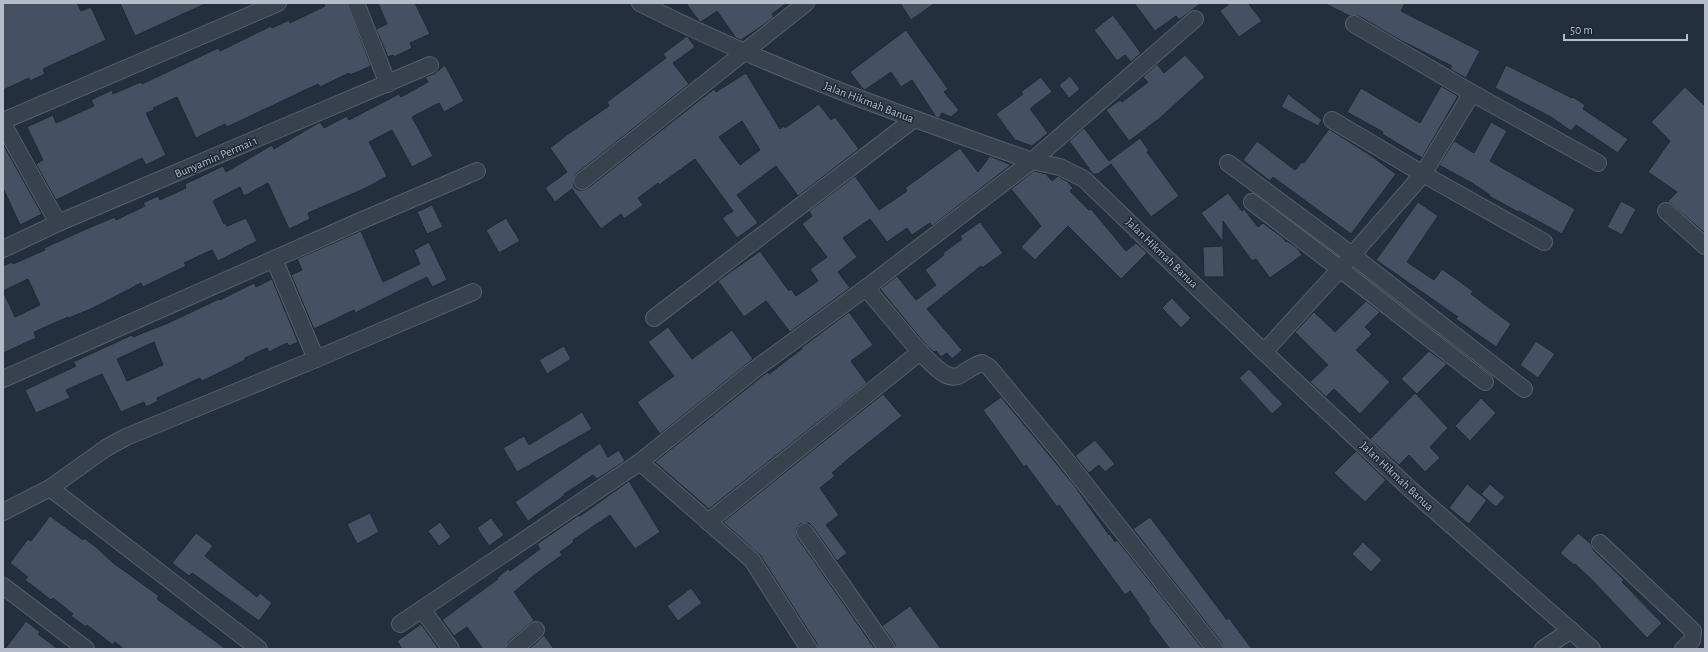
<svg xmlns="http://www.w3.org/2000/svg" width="1708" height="652" viewBox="0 0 1708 652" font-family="'Alegreya Sans',sans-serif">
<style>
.building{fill:#455162;stroke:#1f2835;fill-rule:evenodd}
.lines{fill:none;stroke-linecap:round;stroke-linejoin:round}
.street-casing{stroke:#565f6c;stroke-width:18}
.street{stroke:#38414e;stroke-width:16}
.labels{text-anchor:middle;stroke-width:3;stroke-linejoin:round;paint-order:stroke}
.street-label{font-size:12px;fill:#b4bcc9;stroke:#1d2633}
</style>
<rect width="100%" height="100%" fill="#242f3e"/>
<g class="building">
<polygon points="3,3 77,3 81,11 91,7 106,40 43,69 45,74 30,81 29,78 3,90"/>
<polygon points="120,3 207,3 135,36"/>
<polygon points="324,3 347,3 371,66 350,75 349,73 320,87 318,84 227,127 225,124 196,138 177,97 153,108 154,110 146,113 166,155 146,165 142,158 56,200 36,164 43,160 27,127 53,115 56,123 94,106 91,100 112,90 113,94 141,82 142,84 218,48 220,51 271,26 272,28 289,20 290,23 325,6"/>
<polygon points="378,3 415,3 430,34 410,43 412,48 394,57 393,55 388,57 376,29 387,24"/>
<polygon points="686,3 787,3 772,14 774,17 762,26 741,40 736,38 717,11 701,22 699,21"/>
<polygon points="900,3 935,3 911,20"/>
<polygon points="1134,3 1201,3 1179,20 1176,16 1155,31"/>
<polygon points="1230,3 1248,3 1262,21 1239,37 1220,11"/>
<polygon points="1324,3 1405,3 1401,11 1480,51 1466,78 1450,69 1452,66 1400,40 1359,16 1350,16"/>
<polygon points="1113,15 1141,53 1131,62 1125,55 1117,61 1094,30"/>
<polygon points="906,30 948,89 944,92 959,110 951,117 942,113 939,118 936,117 912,80 901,87 891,72 865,90 863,89 850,72"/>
<path d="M 687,36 L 695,47 L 673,63 L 689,84 L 576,174 L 573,182 L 574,187 L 578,190 L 583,190 L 588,188 L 714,89 L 716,92 L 746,73 L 780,129 L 784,126 L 785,128 L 819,104 L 831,120 L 835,117 L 859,149 L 798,196 L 776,166 L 737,195 L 758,223 L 737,238 L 722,218 L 733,211 L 695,159 L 659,185 L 658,183 L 638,198 L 643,205 L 624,219 L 621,214 L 601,229 L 572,189 L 555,202 L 545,188 L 567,172 L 550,148 L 568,134 L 609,106 L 607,102 L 666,58 L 663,54 ZM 742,121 L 760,150 L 740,165 L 719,137 Z"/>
<polygon points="1185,55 1205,77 1160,118 1129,141 1106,110 1120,100 1122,102 1148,82 1143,77 1157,64 1164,73"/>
<polygon points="445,65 464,101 444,112 439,103 412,117 433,156 412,167 392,130 369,142 387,176 368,187 308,213 310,219 289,229 268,183 244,196 240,187 213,201 224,224 226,223 227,226 246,218 257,241 218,261 212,250 184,263 186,266 143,287 141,283 93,308 69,318 68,317 34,332 36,338 3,353 3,291 15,317 40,305 28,279 3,291 3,266 12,262 13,264 45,250 44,248 93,226 115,217 116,220 145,206 143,203 158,196 160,200 186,188 185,184 223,166 226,172 272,145 274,149 320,122 324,128 347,116 349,120 399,94 401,97 428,82 425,77 434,74"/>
<polygon points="1506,65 1572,98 1573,97 1585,105 1583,109 1628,139 1618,153 1576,125 1571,131 1551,117 1495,88"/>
<polygon points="1070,76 1080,89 1069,98 1059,85"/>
<polygon points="1041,77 1052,92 1031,108 1031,110 1048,133 1032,146 1015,140 996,114 1023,94 1021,92"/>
<polygon points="1441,86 1458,96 1422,158 1382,134 1383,132 1347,112 1361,88 1420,123"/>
<polygon points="1685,87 1705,106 1705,233 1668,201 1677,192 1648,172 1670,141 1651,122"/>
<polygon points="1288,94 1322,120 1318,126 1281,107"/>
<polygon points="1491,122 1507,131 1490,161 1575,209 1562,234 1519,211 1518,212 1489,196 1490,195 1472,183 1439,165 1454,141 1474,153"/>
<polygon points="1084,128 1109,161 1140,138 1149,151 1147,152 1179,196 1151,217 1111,164 1098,174 1093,174 1069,141"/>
<polygon points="1329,129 1370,155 1396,174 1351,234 1273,177 1270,181 1243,160 1257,141 1295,170 1302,162 1304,163"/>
<polygon points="3,144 42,214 20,225 3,188"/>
<polygon points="960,148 978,172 990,156 1011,165 932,226 930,223 912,235 907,228 887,242 870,219 843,238 857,257 838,272 850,288 790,332 766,301 744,317 718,281 760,251 789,291 791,289 796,296 818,281 810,269 827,257 802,224 812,216 809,211 855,176 879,210 907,191 905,188"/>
<polygon points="1034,171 1046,174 1052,181 1058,176 1068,182 1073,188 1070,191 1089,210 1091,209 1126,251 1136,243 1147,253 1121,279 1068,226 1035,260 1021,247 1041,226 1011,189"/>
<polygon points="1228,193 1242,211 1244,209 1258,227 1263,223 1282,237 1286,242 1287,241 1297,248 1302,255 1270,278 1256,259 1252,261 1223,221 1223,242 1201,213"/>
<polygon points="1621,201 1636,209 1622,235 1607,227"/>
<polygon points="1418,202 1438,216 1407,262 1434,280 1442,269 1473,291 1471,294 1511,324 1496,347 1456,319 1458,317 1376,260"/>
<polygon points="432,205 443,227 427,234 417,212"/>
<polygon points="506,218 520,241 499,253 486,230"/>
<polygon points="980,222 1003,253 982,268 981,266 927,309 962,350 952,359 947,353 941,357 936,351 934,352 927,346 880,289 897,276 916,300 936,285 925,270 944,255 943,253 962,239 960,236"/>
<polygon points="361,231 383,282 420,264 414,250 429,242 447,280 432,287 427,277 355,313 354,310 314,329 291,275 302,270 297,259"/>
<polygon points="1223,246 1224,277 1204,277 1203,247"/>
<path d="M 272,279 L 298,342 L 289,346 L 287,343 L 269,352 L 267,348 L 245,358 L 245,360 L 229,368 L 202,381 L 200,378 L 157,398 L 158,401 L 146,407 L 144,402 L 121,412 L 102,374 L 66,390 L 70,398 L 36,413 L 25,390 L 76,366 L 73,362 L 132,335 L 133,337 L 168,323 L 219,299 L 220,300 L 254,283 L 256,287 ZM 154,342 L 163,365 L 127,381 L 117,359 Z"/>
<polygon points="1172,298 1191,318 1181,328 1162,308"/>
<polygon points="1366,301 1380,312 1365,327 1372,334 1356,350 1390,382 1360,414 1334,389 1326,397 1310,382 1328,365 1295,332 1314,312 1335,332"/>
<polygon points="849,312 873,345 851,361 867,383 709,509 655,462 760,378 768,372 769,374 791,357 802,349 801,348"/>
<polygon points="668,327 692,359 732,330 753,359 660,434 637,402 674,376 648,342"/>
<polygon points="1536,341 1555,354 1538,378 1520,365"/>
<polygon points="564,346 571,359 547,374 539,360"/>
<polygon points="1429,351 1447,364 1417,394 1401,379"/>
<polygon points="1249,369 1283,404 1272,414 1239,378"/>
<polygon points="1415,393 1448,428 1430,447 1440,458 1425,472 1409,455 1399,465 1370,439"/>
<polygon points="883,394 902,416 848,459 832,473 835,476 820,488 839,515 826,525 847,553 837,561 813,527 809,523 800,524 797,528 796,532 797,537 875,649 818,649 817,644 760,555 723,522"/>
<polygon points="1001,397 1074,485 1109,535 1110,534 1115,542 1117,540 1203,649 1170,649 1148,620 1150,619 1130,591 1125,595 1059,505 1057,507 1026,465 1024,467 983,410"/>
<polygon points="1481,398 1496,413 1470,441 1455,426"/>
<polygon points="582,412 592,429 517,472 503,448 524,436 529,445"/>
<polygon points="1095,440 1115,464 1105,472 1099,465 1089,473 1075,456"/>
<polygon points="600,443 608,457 619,450 625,461 597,479 593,475 564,494 565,495 528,521 515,502"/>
<polygon points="1356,451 1386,480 1365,502 1334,473"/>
<polygon points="629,481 660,532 635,549 610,515 573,540 574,542 560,552 562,555 533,576 514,592 534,620 508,642 505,649 483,649 467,627 454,636 442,620 498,579 497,578 508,569 510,571 540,549 537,544 579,515 580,516"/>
<polygon points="1467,484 1487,500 1469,524 1449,508"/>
<polygon points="1490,484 1505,497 1496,507 1481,494"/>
<polygon points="370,513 379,532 357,544 347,524"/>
<polygon points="50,516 83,540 84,538 96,547 112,562 159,596 157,599 226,649 124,649 115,642 113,645 87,625 86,627 71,616 73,614 53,598 51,600 25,580 28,577 10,563 28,539 31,541"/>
<polygon points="1150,517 1227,620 1229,618 1252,649 1224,649 1222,643 1133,529"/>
<polygon points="491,518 504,535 489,546 477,528"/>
<polygon points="440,522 451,537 439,546 428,531"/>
<polygon points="196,533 213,546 205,556 257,597 260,593 272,603 259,621 192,573 189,576 172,563"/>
<polygon points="1578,533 1591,544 1593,550 1624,580 1622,582 1662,623 1647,638 1591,579 1575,564 1574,565 1560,553"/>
<polygon points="1363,542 1382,560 1371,572 1352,554"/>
<polygon points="691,588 702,603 678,621 667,606"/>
<polygon points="910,606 941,649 896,649 895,644 882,626"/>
<polygon points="26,621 40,632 38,634 58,649 5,649"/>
<polygon points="421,624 438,648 436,649 402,649 397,641"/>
<polygon points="544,635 554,649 529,649 542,637"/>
</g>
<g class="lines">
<defs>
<g id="street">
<polyline points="356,3 388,84"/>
<path d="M 640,3 C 766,67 899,114 1032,161 L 1060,167 L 1084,179 L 1264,352 L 1409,488 L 1592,649"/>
<polyline points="1354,24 1472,93 1598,163"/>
<polyline points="1332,120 1423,174 1544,242"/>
<polyline points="3,121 278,3"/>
<polyline points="3,124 58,223"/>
<polyline points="1228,163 1352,255 1524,389"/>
<polyline points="582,181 806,3"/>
<polyline points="1252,202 1340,269 1485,382"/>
<polyline points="1666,211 1705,246"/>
<polyline points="3,249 58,223 430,65"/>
<polyline points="274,259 316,359"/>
<polyline points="654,318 914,119"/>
<path d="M 920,352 C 929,360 946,383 960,375 C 967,371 974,365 982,363 L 989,367 L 1063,456 L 1215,649"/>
<polyline points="1264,352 1340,269 1423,174 1472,93"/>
<polyline points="3,379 358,222 477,171"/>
<polyline points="640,462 752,560 809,649"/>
<polyline points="50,488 259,649"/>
<polyline points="3,512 50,488 106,448 126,437 316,359 473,292"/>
<polyline points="708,522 920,352 866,288"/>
<polyline points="805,532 887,649"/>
<polyline points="1600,543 1693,631 1692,640 1683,649"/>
<polyline points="3,586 86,649"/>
<polyline points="422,609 451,649"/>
<polyline points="400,624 640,462 754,370 866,288 1032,161 1195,19"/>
<polyline points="514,649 536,630"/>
<polyline points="1543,649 1571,630"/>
</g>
</defs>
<use href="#street" class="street-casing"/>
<use href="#street" class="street"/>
</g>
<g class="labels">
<g class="street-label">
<text transform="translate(869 102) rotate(21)" y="4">Jalan Hikmah Banua</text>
<text transform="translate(216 157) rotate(-23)" y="4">Bunyamin Permai 1</text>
<text transform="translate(1162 253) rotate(44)" y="4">Jalan Hikmah Banua</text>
<text transform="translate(1397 476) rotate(43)" y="4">Jalan Hikmah Banua</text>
</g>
</g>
<rect width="1708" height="652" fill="none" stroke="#b4bcc9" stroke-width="8"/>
<path d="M1564 34v6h123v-6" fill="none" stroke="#b4bcc9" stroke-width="2"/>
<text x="1570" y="34" font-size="12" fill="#b4bcc9" stroke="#1d2633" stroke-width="3" paint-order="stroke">50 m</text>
</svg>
